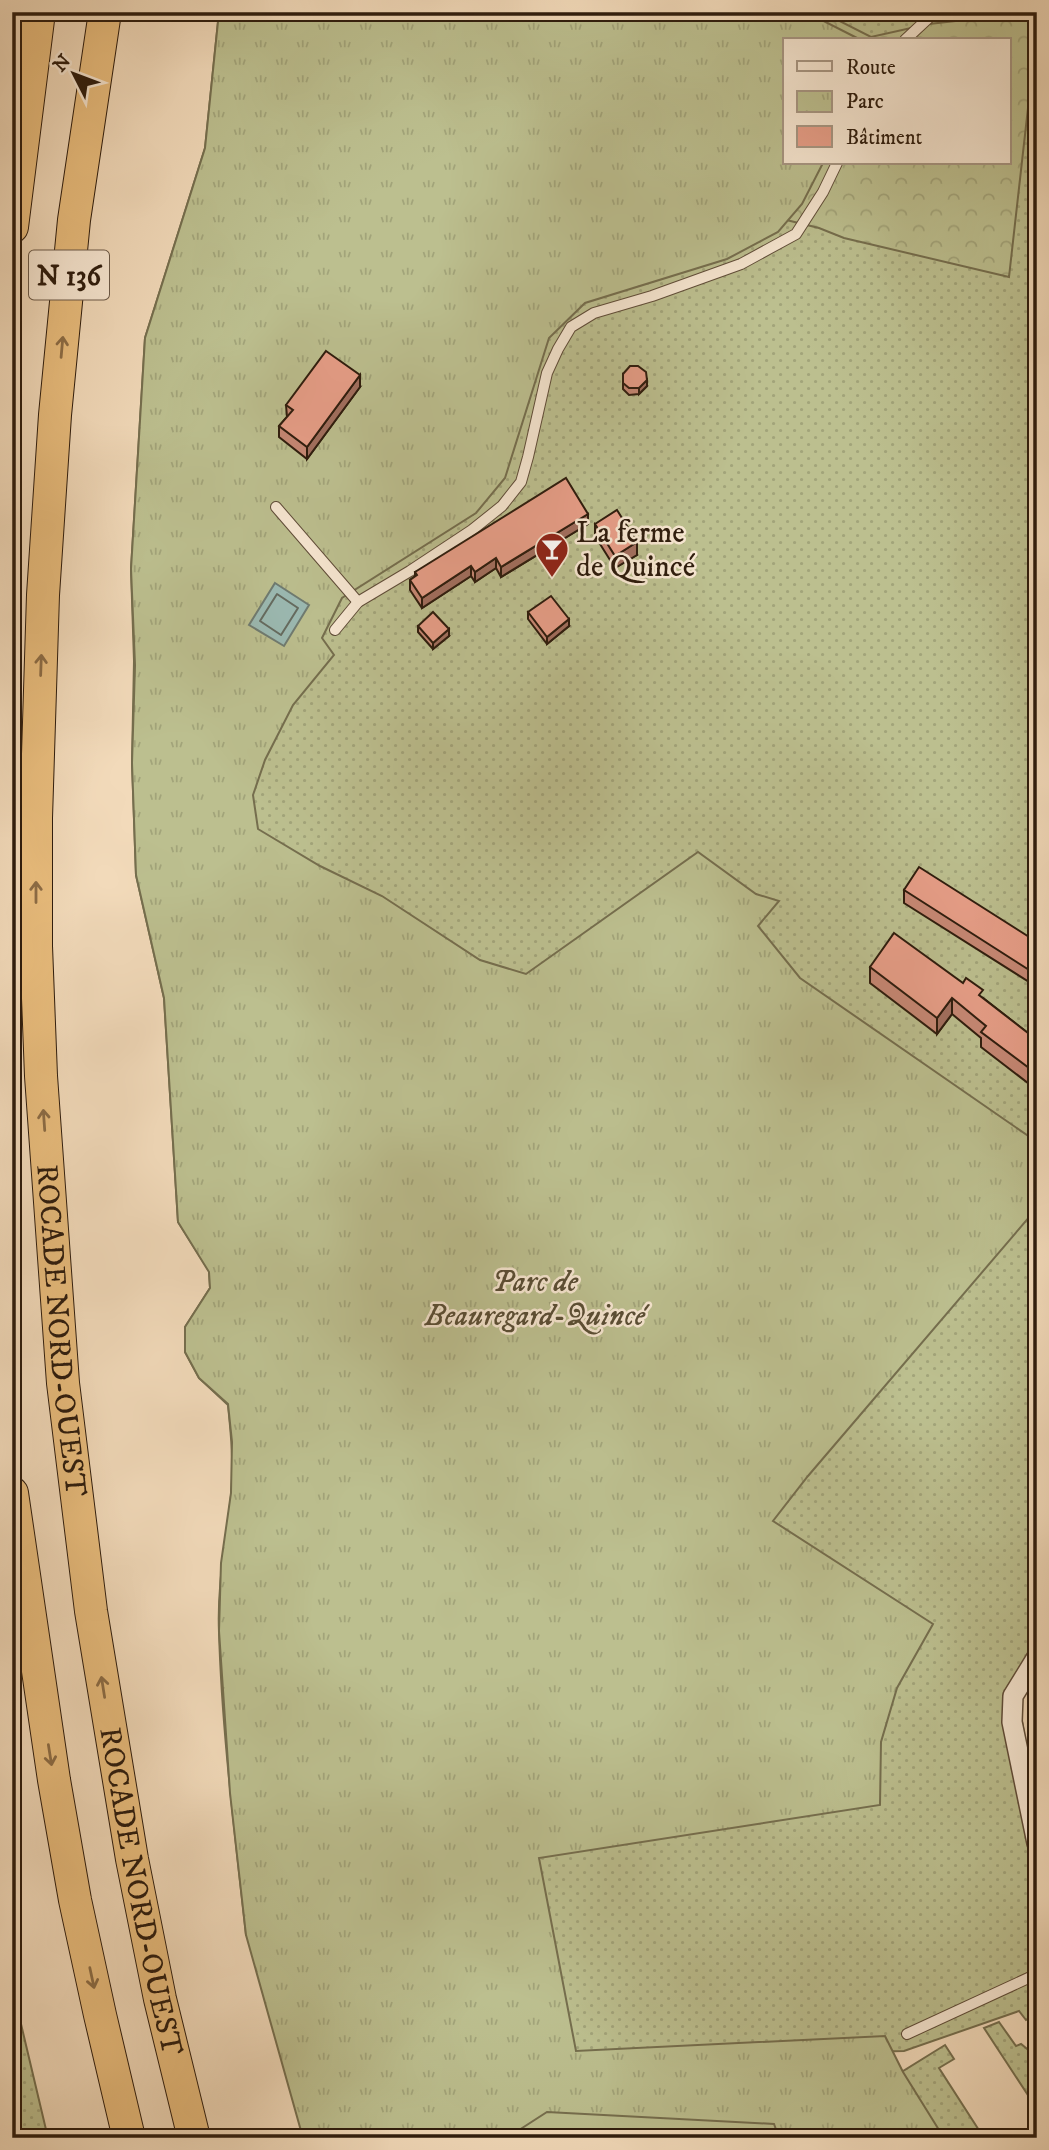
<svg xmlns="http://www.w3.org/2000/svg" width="1049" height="2150" viewBox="0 0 1049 2150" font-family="'IM FELL DW Pica',serif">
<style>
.grass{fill:url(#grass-dots);stroke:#756e4e;stroke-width:2;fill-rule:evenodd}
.forest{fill:url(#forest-crowns);stroke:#756e4e;stroke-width:2;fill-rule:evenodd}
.park{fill:url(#park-tufts);stroke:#756e4e;stroke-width:2}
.garden{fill:#bcbf8f;stroke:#756e4e;stroke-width:2}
.water{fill:#9bbab3;stroke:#6f7b71;stroke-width:2}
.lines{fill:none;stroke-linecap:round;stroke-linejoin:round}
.shore{stroke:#646b60;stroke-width:2}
.service-casing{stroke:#5f4c38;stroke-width:12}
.minor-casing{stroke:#5f4c38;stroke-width:22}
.trunk-casing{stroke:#2e1c0d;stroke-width:34}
.service{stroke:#f7e7d2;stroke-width:10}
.minor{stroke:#f7e7d2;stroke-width:19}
.trunk{stroke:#e9bd7d;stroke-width:32}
.wall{fill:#c78875;stroke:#2e1c0d;stroke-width:2}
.shaded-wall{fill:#a26f5f;stroke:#2e1c0d;stroke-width:2}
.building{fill:#e79e88;stroke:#2e1c0d;stroke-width:2}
.oneway{stroke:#8c6c45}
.labels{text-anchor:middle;stroke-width:5;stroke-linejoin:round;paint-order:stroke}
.shield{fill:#f7e7d2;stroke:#6a5948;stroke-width:2}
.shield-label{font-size:28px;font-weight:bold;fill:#2e1c0d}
.poi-label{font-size:30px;fill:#2e1c0d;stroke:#f7e7d2;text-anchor:start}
.park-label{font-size:30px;font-style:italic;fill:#594d34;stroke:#f7e7d2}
.street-label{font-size:30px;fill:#2e1c0d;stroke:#f7e7d2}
</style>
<defs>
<pattern id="grass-dots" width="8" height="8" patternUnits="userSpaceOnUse" patternTransform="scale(1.75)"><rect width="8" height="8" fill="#bcbf8f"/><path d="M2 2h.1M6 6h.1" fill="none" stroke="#a2a47a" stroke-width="1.8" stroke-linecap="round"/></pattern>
<pattern id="forest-crowns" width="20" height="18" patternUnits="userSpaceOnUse" patternTransform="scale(1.75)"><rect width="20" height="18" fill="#bcbf8f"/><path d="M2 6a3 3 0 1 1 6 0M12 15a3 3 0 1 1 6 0" fill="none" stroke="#a2a47a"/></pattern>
<pattern id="park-tufts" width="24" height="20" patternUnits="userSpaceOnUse" patternTransform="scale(1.75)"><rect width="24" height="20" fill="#bcbf8f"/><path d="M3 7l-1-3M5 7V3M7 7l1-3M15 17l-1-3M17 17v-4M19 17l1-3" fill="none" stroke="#a2a47a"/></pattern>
</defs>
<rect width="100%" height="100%" fill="#f2daba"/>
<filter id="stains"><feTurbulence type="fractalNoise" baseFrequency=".00286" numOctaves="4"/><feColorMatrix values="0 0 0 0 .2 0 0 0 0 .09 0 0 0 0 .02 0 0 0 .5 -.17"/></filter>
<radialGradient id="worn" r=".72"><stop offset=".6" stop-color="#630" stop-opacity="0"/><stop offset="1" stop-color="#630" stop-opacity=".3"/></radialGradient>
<g class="grass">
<path d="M 219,12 L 1037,12 L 1037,1659 L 1017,1690 L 1037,1814 L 1037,2013 L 1026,2020 L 1019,2011 L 904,2051 L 424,2062 L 246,1935 C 235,1834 222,1733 219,1632 C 217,1585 226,1541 231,1495 C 234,1465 231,1434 228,1405 L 199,1378 L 185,1352 L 185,1327 L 210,1288 L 209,1271 L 178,1222 L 164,998 L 136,875 L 132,763 L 134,661 L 131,569 L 145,338 L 205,148 ZM 785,40 L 1009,40 L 1009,163 L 785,163 Z"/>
<polygon points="12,1986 48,2138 12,2138"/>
<polygon points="999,2022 1016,2046 1021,2044 1037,2057 1037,2109 984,2028"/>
<polygon points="945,2045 954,2059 939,2068 984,2138 509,2138 903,2071"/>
</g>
<path class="forest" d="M 337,12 L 822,12 L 871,37 L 929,24 L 1037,12 L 1037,28 L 1009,277 L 844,238 L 819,228 L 766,215 ZM 785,40 L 1009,40 L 1009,163 L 785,163 Z"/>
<polygon class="park" points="219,12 806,12 861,40 785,40 785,163 823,163 802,204 778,232 727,259 585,303 549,338 505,478 476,513 342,598 322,638 334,655 293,705 265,760 253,795 258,829 320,866 382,896 480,960 526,974 698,852 756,894 779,901 758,926 800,978 1037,1142 1037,1208 808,1476 773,1521 933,1624 897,1688 881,1742 880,1805 539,1858 576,2051 885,2036 903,2072 944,2138 303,2138 246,1935 230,1793 219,1631 221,1563 231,1493 232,1442 228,1404 199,1378 185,1352 185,1327 210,1288 209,1272 178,1222 164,998 136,875 132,763 135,665 131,569 145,338 205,148"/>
<polygon class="garden" points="547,2112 774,2124 779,2138 516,2138 516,2132"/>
<polygon class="water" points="275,583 309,605 284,646 249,625"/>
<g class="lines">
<polygon class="shore" points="277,594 298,608 281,635 260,621"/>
<defs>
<g id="service">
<polyline points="905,40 935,12"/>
<polyline points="276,507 358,602"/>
<polyline points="335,630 358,602 410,571 472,530 502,506 521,482 528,457 547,373 558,349 571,327 594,313 652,296 741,264 796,234 823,192 837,163"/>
<polyline points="907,2034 1037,1974"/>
</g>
<polyline id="minor" points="1037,1657 1013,1696 1012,1722 1037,1843"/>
<g id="trunk">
<path id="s1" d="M 105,12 L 74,220 L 55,415 L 43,595 L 36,818 L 36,946 L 41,1076 L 63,1383 L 91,1611 L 132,1859 L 160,1999 L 194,2138"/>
<polyline points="12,227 39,12"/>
<polyline points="12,1493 54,1780 75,1900 100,2015 129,2138"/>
</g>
</defs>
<use href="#service" class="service-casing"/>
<use href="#minor" class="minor-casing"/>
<use href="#trunk" class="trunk-casing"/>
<use href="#service" class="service"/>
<use href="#minor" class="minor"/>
<use href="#trunk" class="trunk"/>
</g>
<g class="wall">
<polygon points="623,374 647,386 639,394 629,395 623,389"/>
<polygon points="360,387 307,459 279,437 279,426 287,417 286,405"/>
<polygon points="588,524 501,577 496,568 475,582 471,576 422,608 410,590 410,580 415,576 415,572"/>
<polygon points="595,524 637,555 615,568 595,536"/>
<polygon points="528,612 569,626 547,644 528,619"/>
<polygon points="418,626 449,636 433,649 418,632"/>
<polygon points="904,890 1037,942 1037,987 904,903"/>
<polygon points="870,967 983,998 1037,1040 1037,1090 981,1047 981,1038 952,1014 937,1034 870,983"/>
</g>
<g class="shaded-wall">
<polygon points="360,375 360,387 307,459 307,447"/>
<polygon points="647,380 647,386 639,394 639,388"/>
<polygon points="588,514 588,524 501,577 501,567"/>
<polygon points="637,542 637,555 615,568 615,556"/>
<polygon points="496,558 496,568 475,582 475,572"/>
<polygon points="471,566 471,576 422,608 422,598"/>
<polygon points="569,619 569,626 547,644 547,637"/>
<polygon points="449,629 449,636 433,649 433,643"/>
<polygon points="952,998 952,1014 937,1034 937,1018"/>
</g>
<g class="building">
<polygon points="326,351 360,375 307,447 279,426 293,410 286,405"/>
<polygon points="630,366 638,366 646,372 647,380 639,388 629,388 623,383 623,374"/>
<polygon points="566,478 588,514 501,567 496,558 475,572 471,566 422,598 410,580 417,575 415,572"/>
<polygon points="617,510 637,542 615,556 595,524"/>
<polygon points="551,596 569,619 547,637 528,612"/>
<polygon points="433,612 449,629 433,643 418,626"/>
<polygon points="919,867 1037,942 1037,975 904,890"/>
<polygon points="894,933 963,983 966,978 983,990 979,995 1037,1040 1037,1074 981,1032 986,1026 952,998 937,1018 870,967"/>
</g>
<defs><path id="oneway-shaft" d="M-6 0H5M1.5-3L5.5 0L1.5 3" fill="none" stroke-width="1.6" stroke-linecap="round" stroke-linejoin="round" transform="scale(1.75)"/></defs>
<g class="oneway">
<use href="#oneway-shaft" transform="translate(62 347) rotate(-85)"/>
<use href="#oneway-shaft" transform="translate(41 665) rotate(-88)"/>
<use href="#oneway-shaft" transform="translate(36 892) rotate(-90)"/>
<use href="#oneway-shaft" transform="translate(44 1120) rotate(-94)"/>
<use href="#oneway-shaft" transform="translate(103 1687) rotate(-99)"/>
<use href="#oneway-shaft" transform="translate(50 1755) rotate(81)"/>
<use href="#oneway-shaft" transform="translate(92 1978) rotate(78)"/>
</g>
<defs>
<symbol id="bar-pin" viewBox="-11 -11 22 30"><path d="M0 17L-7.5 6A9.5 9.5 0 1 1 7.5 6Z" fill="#8f2418" stroke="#f7e7d2"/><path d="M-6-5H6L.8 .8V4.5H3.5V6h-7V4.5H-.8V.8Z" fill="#fff"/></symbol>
</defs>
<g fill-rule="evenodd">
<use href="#bar-pin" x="533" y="530" width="38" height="52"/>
</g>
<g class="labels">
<rect class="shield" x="29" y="250.5" width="80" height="49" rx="5"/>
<g class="shield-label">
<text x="69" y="285">N 136</text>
</g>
<g class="poi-label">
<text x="576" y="542">La ferme<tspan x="576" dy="34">de Quincé</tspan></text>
</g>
<g class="park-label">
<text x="535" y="1291">Parc de<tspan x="535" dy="34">Beauregard-Quincé</tspan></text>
</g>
<g class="street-label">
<text dy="10" stroke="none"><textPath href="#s1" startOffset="1323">ROCADE NORD-OUEST</textPath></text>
<text dy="10" stroke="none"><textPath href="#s1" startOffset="1890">ROCADE NORD-OUEST</textPath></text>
</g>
</g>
<rect width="1049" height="2150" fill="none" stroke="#f2daba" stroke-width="42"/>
<rect x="14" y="14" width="1021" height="2122" fill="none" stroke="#2e1c0d" stroke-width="3.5"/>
<rect x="21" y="21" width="1007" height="2108" fill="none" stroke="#2e1c0d" stroke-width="2"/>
<rect x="783" y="38" width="228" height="126" fill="#f7e7d2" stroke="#a79683" stroke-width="2"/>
<rect x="797" y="61" width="35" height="10" fill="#f7e7d2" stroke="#a79683" stroke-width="2"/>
<text x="846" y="74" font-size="21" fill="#2e1c0d">Route</text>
<rect x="797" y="91" width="35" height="21" fill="url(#park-tufts)" stroke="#a79683" stroke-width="2"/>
<text x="846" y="108" font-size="21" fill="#2e1c0d">Parc</text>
<rect x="797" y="126" width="35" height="21" fill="#e79e88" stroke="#a79683" stroke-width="2"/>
<text x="846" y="144" font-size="21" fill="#2e1c0d">Bâtiment</text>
<g transform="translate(74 74) rotate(312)" stroke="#f7e7d2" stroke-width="5" paint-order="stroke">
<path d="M0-5L12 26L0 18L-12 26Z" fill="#2e1c0d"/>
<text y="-10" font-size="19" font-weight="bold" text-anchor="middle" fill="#2e1c0d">N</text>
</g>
<rect width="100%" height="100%" filter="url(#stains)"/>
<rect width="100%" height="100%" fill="url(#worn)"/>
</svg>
